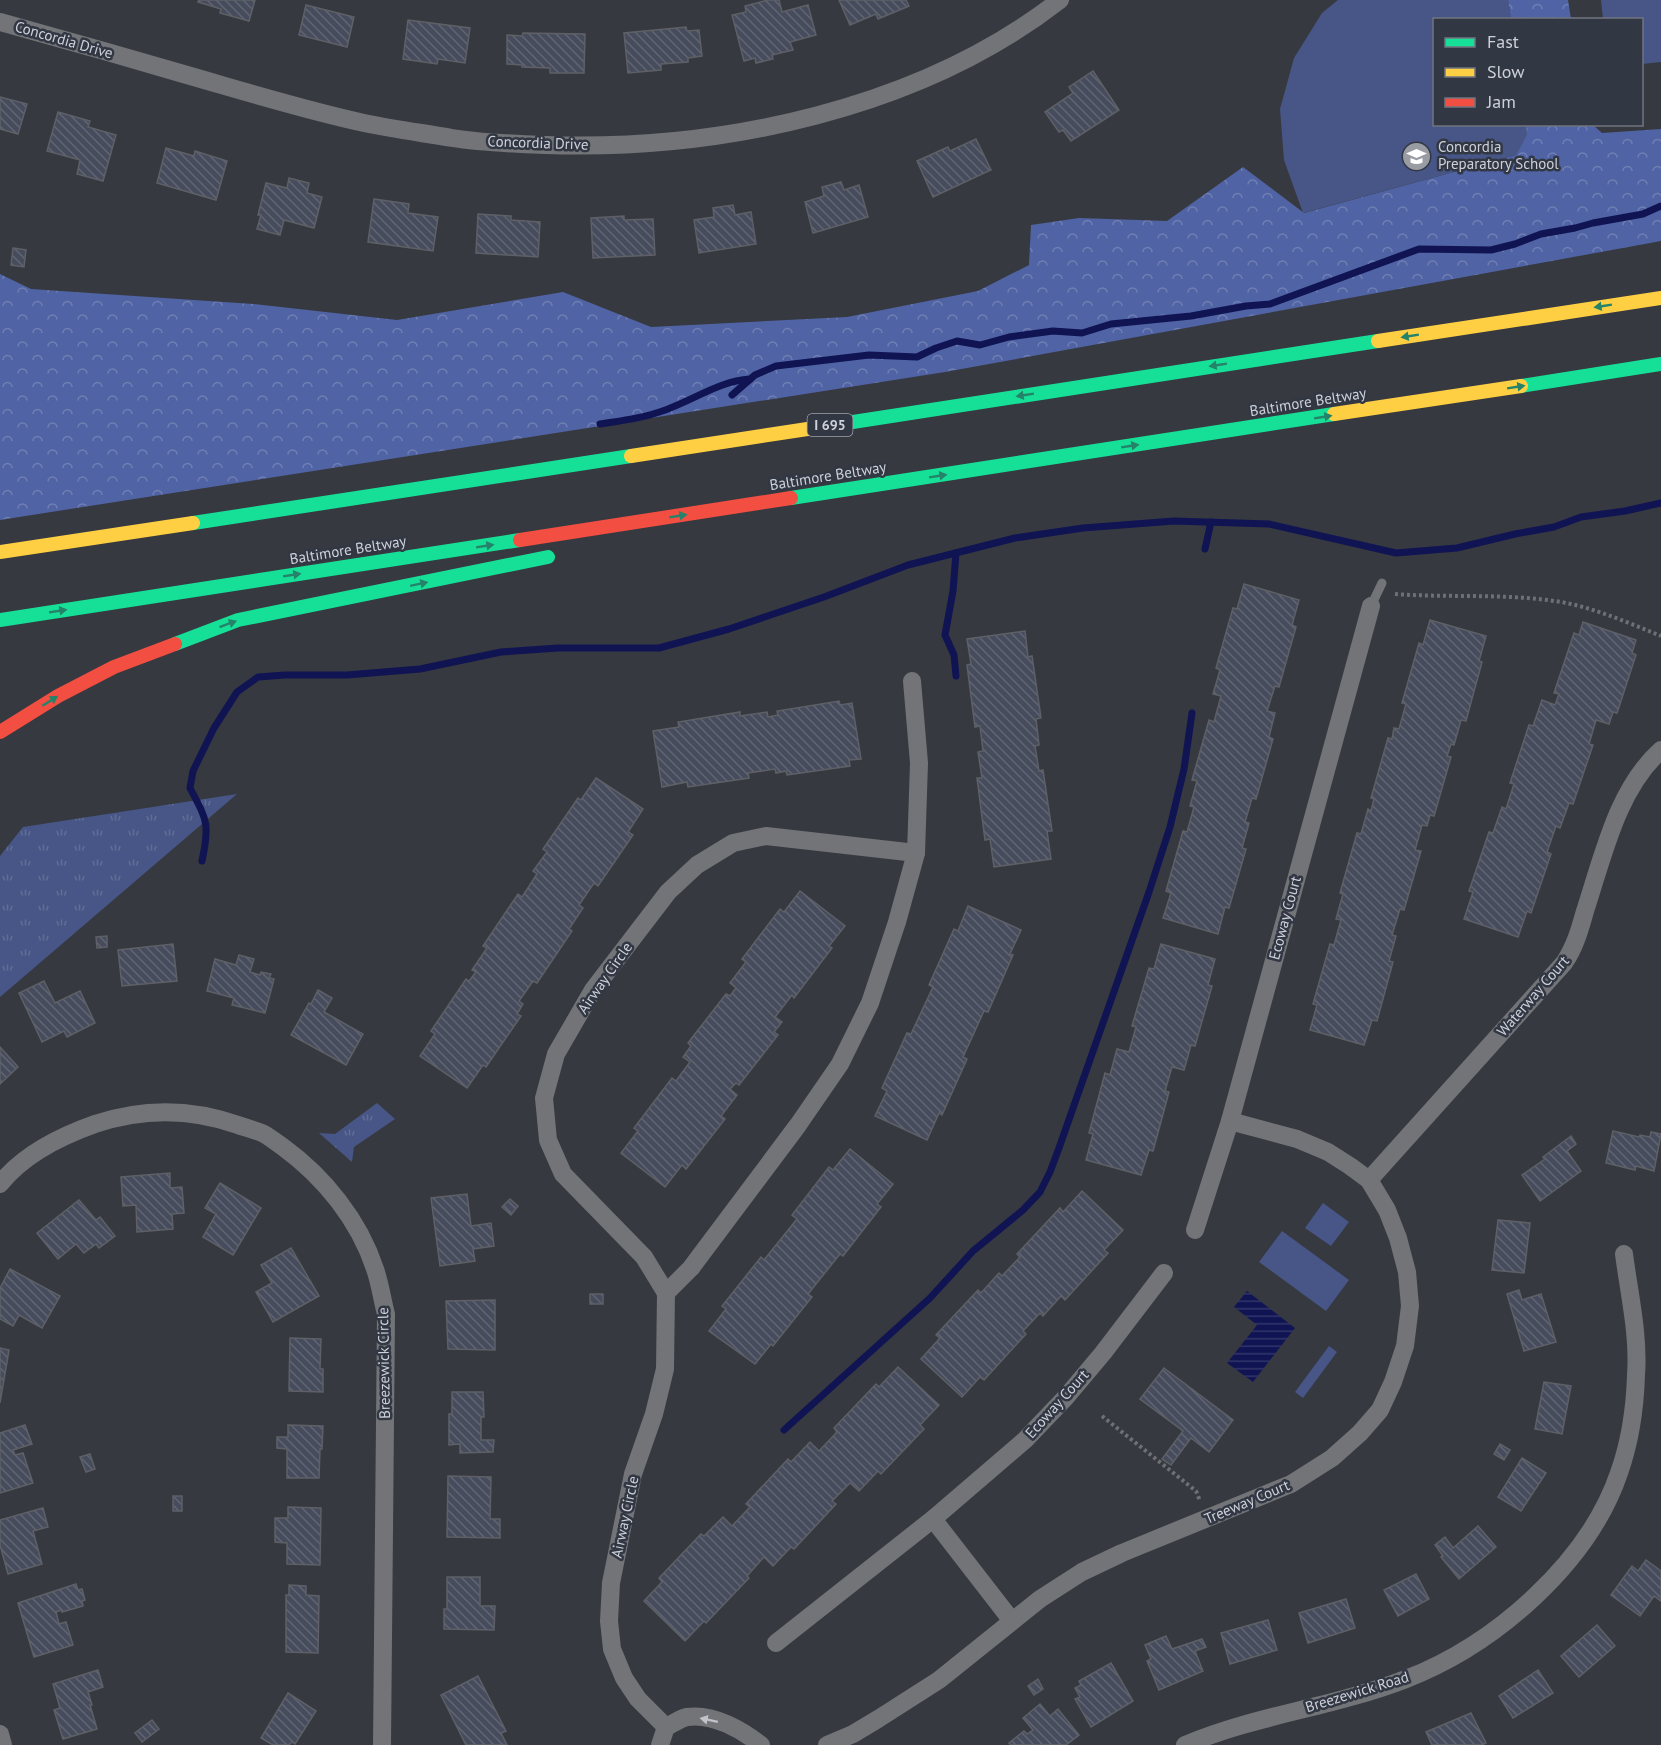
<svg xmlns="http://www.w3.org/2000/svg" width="1661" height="1745" viewBox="0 0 1661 1745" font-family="'PT Sans',sans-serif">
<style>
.grass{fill:#475686}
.forest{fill:url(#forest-crowns)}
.park{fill:url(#park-tufts)}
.water{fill:url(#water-rules)}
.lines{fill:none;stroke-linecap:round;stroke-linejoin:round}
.stream{stroke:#101453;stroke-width:7}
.building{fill:url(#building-back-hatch);stroke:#5e6066;stroke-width:1.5}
.path{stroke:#6f7075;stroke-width:4;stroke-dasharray:3 3;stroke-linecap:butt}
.lane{stroke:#727477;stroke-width:9}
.street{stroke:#727477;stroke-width:18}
.fast{stroke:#16e098;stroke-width:14}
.slow{stroke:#ffcf43;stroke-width:14}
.jam{stroke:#f24e42;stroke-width:14}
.oneway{fill:#25836a}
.oneway2{fill:#c0c3ca}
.labels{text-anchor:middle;stroke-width:5;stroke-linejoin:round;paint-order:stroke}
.shield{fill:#323744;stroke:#9fa3ac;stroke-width:1.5}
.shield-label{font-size:14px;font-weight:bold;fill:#ced1d9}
.street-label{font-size:15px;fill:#ced1d9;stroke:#323744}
.poi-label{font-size:15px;fill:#ced1d9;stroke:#323744;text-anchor:start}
</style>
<defs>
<pattern id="forest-crowns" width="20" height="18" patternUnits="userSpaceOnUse" patternTransform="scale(1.5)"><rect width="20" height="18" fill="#5063a4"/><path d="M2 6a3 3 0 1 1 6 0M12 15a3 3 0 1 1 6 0" fill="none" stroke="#707fb4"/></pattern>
<pattern id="park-tufts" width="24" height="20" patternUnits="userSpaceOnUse" patternTransform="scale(1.5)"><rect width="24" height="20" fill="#475686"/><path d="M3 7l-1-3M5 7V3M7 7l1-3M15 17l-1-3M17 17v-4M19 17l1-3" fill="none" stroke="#606d96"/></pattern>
<pattern id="water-rules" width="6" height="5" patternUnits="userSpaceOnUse" patternTransform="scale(1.5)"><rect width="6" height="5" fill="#101453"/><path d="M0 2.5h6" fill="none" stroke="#32356b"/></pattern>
<pattern id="building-back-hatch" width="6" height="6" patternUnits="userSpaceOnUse" patternTransform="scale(1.5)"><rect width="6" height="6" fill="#474c5d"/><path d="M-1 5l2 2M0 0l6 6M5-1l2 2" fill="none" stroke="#606574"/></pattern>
</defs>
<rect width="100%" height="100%" fill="#363940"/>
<g class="grass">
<polygon points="1338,0 1508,0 1511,19 1434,20 1434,124 1526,125 1528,135 1516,155 1303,213 1284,160 1280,109 1294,58 1322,13"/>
<polygon points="1601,0 1661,0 1661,62 1642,64 1642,20 1603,19"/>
<polygon points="1323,1203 1349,1222 1331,1246 1305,1228"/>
<polygon points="1282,1231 1349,1280 1326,1311 1259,1262"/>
<polygon points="1329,1346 1337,1352 1303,1398 1295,1392"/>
</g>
<g class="forest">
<polygon points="1508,0 1568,0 1571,19 1511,19"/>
<polygon points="1526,125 1593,125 1602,133 1661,129 1661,241 945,372 0,520 0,274 31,289 253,304 397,320 563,292 651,327 847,317 978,291 1029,265 1031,225 1079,218 1167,221 1243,167 1304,213 1516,155 1527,135"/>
</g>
<g class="park">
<polygon points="237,794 0,997 0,856 23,827"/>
<polygon points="377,1103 395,1119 354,1147 352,1162 319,1133 335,1134"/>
</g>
<polygon class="water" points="1247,1291 1295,1328 1253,1382 1227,1363 1257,1325 1234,1307"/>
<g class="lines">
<g class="stream">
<polyline points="732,395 755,375 776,366 869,355 917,357 936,348 957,341 980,345 1009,337 1053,331 1082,333 1111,324 1191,316 1246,306 1270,304 1419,249 1491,250 1515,244 1541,234 1575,228 1593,223 1643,214 1661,206"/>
<path d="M 600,424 C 619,421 639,419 656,413 C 688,404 717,381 750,379"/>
<polyline points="1205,549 1211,522"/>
<polyline points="956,676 954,655 945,635 953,591 956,553"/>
<path d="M 202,861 C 210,824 207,820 190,788 L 193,771 L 214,728 L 237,692 L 258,677 L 285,675 L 347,675 L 420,669 L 501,652 L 558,648 L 659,648 L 729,629 L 824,597 L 908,565 L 1015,538 L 1083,528 L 1174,521 L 1269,524 L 1396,553 L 1457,548 L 1515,534 L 1554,527 L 1581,517 L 1625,511 L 1661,503"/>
<polyline points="784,1430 930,1298 973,1251 1023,1210 1040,1192 1050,1172 1059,1148 1149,892 1170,827 1184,769 1192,713"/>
</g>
</g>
<g class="building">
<polygon points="199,0 255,0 249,21 220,13 221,9 198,2"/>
<polygon points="768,0 779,0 782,12 808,5 816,35 790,42 793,50 772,55 773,59 756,63 755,58 744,61 732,15 746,12 745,6"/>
<polygon points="839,0 906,0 909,6 878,19 876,14 850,25"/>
<polygon points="306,5 354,17 347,47 299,35"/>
<polygon points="408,20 470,28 465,63 438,59 437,64 403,59"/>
<polygon points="686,27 687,31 699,30 702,56 688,58 688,62 661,64 661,70 628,73 624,33"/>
<polygon points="523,33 585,34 584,73 550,73 550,68 522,67 522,65 507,64 507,35 522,36"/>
<polygon points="1093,71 1119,110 1071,141 1063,130 1059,132 1045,112 1073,93 1069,87"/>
<polygon points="0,97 27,104 18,134 0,129"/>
<polygon points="58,112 90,121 88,127 116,135 103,181 77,174 80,160 47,151"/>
<polygon points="976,139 991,170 933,197 917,161 948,147 950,151"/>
<polygon points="166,148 194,156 195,151 227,161 216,200 157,183"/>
<polygon points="289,178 309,183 307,193 322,197 314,228 284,220 280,235 257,229 261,215 258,215 266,183 287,188"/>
<polygon points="841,182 844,190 859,185 868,217 813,233 805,202 824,196 822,187"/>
<polygon points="374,199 409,204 408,213 438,217 433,251 368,242"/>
<polygon points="733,205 735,215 751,212 756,244 699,253 694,220 714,217 713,208"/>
<polygon points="478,214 511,216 511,220 540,222 538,257 476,253"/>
<polygon points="624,216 624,220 653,219 655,255 593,258 591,218"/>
<polygon points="13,248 26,250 24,267 11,265"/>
<polygon points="1244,584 1299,600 1292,625 1296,627 1279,687 1275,686 1267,711 1275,713 1269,737 1273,739 1256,799 1252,798 1245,822 1249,823 1242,848 1246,849 1229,908 1225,907 1218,934 1163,918 1171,893 1166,891 1183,831 1187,832 1194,807 1190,806 1197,781 1192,780 1209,720 1214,722 1221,696 1213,694 1220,670 1216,668 1233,608 1237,609"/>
<polygon points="1430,620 1486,636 1479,661 1482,662 1466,721 1461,720 1454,745 1451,744 1447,756 1451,757 1434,816 1430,815 1427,826 1422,825 1415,850 1421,851 1404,910 1400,909 1392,935 1396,936 1389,961 1393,962 1377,1021 1372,1020 1364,1045 1310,1030 1317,1005 1313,1004 1330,944 1334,945 1341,920 1336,919 1343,894 1340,893 1357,833 1361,834 1368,809 1371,811 1374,799 1371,798 1388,738 1392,739 1394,728 1399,729 1406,704 1402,703 1419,643 1423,645"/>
<polygon points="1583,622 1636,640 1632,653 1636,655 1617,713 1613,712 1609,724 1596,720 1589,744 1593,745 1573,804 1569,803 1560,828 1556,826 1547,852 1551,854 1531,913 1527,911 1518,937 1464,919 1473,892 1469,891 1489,832 1493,833 1502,807 1506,809 1514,784 1510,783 1529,725 1533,726 1542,700 1555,705 1559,694 1554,693 1574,633 1579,635"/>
<polygon points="1025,631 1028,657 1032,656 1041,718 1036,719 1039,745 1035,746 1039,771 1043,770 1052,831 1047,831 1051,859 994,867 990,839 985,840 977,778 982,778 978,752 983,751 980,726 975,727 967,665 971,664 967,639"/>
<polygon points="839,701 840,705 852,703 861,759 849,760 850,766 787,775 786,771 776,773 775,769 748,773 749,778 688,787 687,782 662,787 653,731 679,727 678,722 740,712 740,716 767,712 768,717 778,715 777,711"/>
<polygon points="596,778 643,809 628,832 633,835 598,886 594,883 579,905 583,908 569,929 572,931 537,983 533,981 519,1001 523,1004 517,1014 521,1016 486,1067 483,1065 467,1088 420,1056 435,1034 431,1031 466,979 469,981 476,972 472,970 487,948 483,946 518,894 522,897 537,874 533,871 547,852 543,849 578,798 581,800"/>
<polygon points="800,891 845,926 829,946 832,948 794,998 792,995 775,1017 782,1022 774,1032 778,1035 739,1085 736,1083 730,1089 737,1095 721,1116 725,1119 686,1169 682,1165 665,1187 621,1153 638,1131 634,1128 672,1078 676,1081 690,1062 683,1057 691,1046 688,1043 726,994 730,996 736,988 730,983 746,962 742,959 780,909 784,912"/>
<polygon points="968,906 1021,930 1010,954 1013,955 988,1012 984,1011 963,1057 967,1059 942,1115 939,1113 927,1140 875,1116 887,1091 882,1088 907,1033 911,1034 933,987 929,985 954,929 958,931"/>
<polygon points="107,936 107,947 97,948 96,937"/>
<polygon points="173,944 177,981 122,986 118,950"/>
<polygon points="1161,944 1215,959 1208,985 1212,986 1195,1046 1191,1045 1184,1070 1172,1067 1165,1091 1169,1092 1153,1151 1149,1150 1141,1175 1086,1160 1093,1134 1089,1133 1105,1073 1110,1075 1117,1049 1129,1052 1136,1027 1132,1026 1149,968 1154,969"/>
<polygon points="239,955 254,959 250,972 260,975 261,972 271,974 269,978 274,979 265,1013 232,1005 234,998 207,991 215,959 236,965"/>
<polygon points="44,981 55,1003 80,991 95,1023 67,1037 64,1031 42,1042 19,993"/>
<polygon points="318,990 332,998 324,1012 363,1034 346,1065 291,1035 309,1003 311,1004"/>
<polygon points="0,1047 18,1067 0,1084"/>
<polygon points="1613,1131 1639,1137 1640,1135 1650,1137 1651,1132 1661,1134 1654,1171 1636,1166 1635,1170 1606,1163"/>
<polygon points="1571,1136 1576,1144 1567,1151 1581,1171 1540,1201 1522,1175 1545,1159 1543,1157"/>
<polygon points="850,1149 893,1184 877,1204 881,1207 843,1256 840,1254 808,1294 812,1297 773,1346 771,1344 755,1364 709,1331 726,1309 722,1306 761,1257 764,1260 797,1219 792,1215 829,1167 833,1170"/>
<polygon points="170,1173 170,1188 182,1187 184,1213 172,1214 173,1229 137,1232 136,1205 123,1206 121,1177"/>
<polygon points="220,1183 261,1208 233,1255 203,1237 216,1214 205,1208"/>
<polygon points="1082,1191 1123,1230 1104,1250 1108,1253 1065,1300 1061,1296 1043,1316 1040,1313 1023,1331 1026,1334 984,1380 980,1377 962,1397 921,1359 940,1338 936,1335 978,1290 981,1293 999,1273 1002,1276 1020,1257 1017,1254 1060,1208 1063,1212"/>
<polygon points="467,1194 471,1226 491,1223 494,1246 473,1249 475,1261 440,1266 431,1198"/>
<polygon points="510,1199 518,1206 511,1215 502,1207"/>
<polygon points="79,1200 96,1220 100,1217 115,1236 99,1248 96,1244 84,1253 76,1244 58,1259 37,1233"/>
<polygon points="1498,1220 1530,1223 1524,1273 1492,1270"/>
<polygon points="291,1248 319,1296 273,1322 256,1292 272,1283 261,1265"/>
<polygon points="10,1269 60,1296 42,1328 19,1315 13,1326 0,1319 0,1288"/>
<polygon points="1519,1290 1522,1300 1541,1294 1556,1342 1524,1351 1507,1294"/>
<rect x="590" y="1294" width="13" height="10"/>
<polygon points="495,1300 495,1350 448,1349 446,1301"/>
<polygon points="290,1338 321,1339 320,1369 323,1369 323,1392 289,1391"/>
<polygon points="0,1348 9,1350 0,1403"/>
<polygon points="898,1367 939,1405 920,1425 924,1429 881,1474 878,1471 859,1491 850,1483 832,1501 836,1504 794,1549 791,1547 773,1566 764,1557 747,1576 749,1578 706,1623 704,1621 685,1641 644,1601 662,1582 659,1578 701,1534 704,1536 723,1517 732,1526 750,1507 746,1504 788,1459 791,1462 810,1442 819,1451 837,1432 834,1428 876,1384 879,1387"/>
<polygon points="1164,1368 1233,1420 1209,1452 1191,1438 1171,1465 1162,1459 1183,1431 1140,1399"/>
<polygon points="1544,1382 1571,1386 1562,1434 1535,1429"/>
<polygon points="452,1392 483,1392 484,1417 481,1417 481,1440 494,1440 493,1452 460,1453 460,1444 449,1445 449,1414 452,1414"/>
<polygon points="25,1425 32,1444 13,1450 15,1455 23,1453 33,1483 0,1493 0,1433"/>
<polygon points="288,1425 323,1426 322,1449 320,1449 319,1478 287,1478 287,1449 277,1448 277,1437 288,1437"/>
<polygon points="1500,1444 1510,1450 1504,1460 1494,1454"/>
<polygon points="90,1454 95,1469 86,1472 80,1457"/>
<polygon points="1522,1458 1546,1473 1521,1511 1498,1497"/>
<polygon points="448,1476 491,1477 490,1519 500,1519 500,1538 447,1537"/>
<rect x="173" y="1496" width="9" height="15"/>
<polygon points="288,1507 321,1508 320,1565 287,1564 287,1543 275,1542 275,1518 288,1518"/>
<polygon points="43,1508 48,1527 33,1531 42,1564 8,1574 0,1545 0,1520"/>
<polygon points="1478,1526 1496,1547 1459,1579 1441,1557 1443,1556 1435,1545 1445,1537 1453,1548"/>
<polygon points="1646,1560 1661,1571 1661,1601 1654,1596 1640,1616 1611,1595 1632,1566 1638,1571"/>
<polygon points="1416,1574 1429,1599 1398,1616 1384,1590"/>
<polygon points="447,1577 480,1577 480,1606 495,1606 494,1630 444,1629 444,1609 447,1609"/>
<polygon points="76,1584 78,1590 82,1589 85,1600 82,1601 83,1606 62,1612 61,1610 56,1612 59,1624 66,1622 73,1645 34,1657 18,1603"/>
<polygon points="289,1585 306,1586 306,1595 319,1596 318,1653 286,1652 286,1595 289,1595"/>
<polygon points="1346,1599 1355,1628 1308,1643 1299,1613"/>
<polygon points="1268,1620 1277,1650 1230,1664 1221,1633"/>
<polygon points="1597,1625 1615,1646 1579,1677 1561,1656"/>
<polygon points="1166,1636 1172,1649 1202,1639 1206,1647 1195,1651 1203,1671 1159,1690 1147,1661 1151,1659 1145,1645"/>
<polygon points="1111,1663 1133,1701 1091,1727 1075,1699 1080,1697 1075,1688 1081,1685 1079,1681"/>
<polygon points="98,1670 103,1687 88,1692 92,1705 90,1705 97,1729 63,1739 54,1710 60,1708 53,1684"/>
<polygon points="1538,1670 1553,1693 1513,1718 1499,1696"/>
<polygon points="478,1676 506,1731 501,1733 507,1745 466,1745 441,1695"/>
<polygon points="1038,1679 1043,1689 1034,1695 1028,1686"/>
<polygon points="288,1693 316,1711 295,1744 292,1742 289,1745 273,1745 261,1738"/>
<polygon points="1040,1704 1050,1716 1058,1709 1079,1735 1066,1745 1011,1745 1009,1743 1024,1731 1027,1734 1033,1730 1023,1718"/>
<polygon points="1471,1713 1486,1743 1482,1745 1432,1745 1426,1732"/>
<polygon points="152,1720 159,1729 142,1742 135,1733"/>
</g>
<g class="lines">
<g class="path">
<path d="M 1395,594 C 1450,598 1506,593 1561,602 C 1595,608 1629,623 1661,636"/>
<polyline points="1102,1416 1196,1491 1200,1501"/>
</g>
<polyline class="lane" points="1371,606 1382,583"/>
<g class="street">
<path d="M 0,22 C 62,39 125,57 187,75 C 246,92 304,110 364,123 C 393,129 423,133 452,138 C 483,143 515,144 546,145 C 721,151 920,109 1060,0"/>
<path d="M 1369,1180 L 1564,963 C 1575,947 1580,929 1585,911 C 1603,857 1617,789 1661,750"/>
<path d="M 0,1184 C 23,1155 61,1136 95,1124 C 143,1108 190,1108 238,1125 C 246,1128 256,1130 264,1134 C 271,1138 277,1143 283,1147 C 324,1177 359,1220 375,1269 C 380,1283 382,1299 386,1314 L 382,1745"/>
<polyline points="1195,1230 1230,1121 1371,606"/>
<polyline points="666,1293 644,1257 563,1174 548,1140 544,1098 556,1054 593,990 668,892 697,865 733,843 766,836 916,853"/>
<polyline points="933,1519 1012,1621"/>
<polyline points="776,1643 933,1519 1025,1440 1066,1397 1103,1353 1164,1273"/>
<polyline points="666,1727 638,1699 624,1678 612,1649 609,1621 611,1583 633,1474 654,1414 665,1369 666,1293 691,1268 798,1125 840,1064 870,1003 897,922 916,853 919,763 912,681"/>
<polyline points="0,1734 3,1745"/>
<path d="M 660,1745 L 666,1727 C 673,1724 681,1718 687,1717 C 713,1713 742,1730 761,1745"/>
<polyline points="827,1745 853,1734 878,1719 939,1680 1040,1599 1082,1572 1122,1553 1291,1484 1332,1458 1360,1433 1380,1410 1393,1382 1405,1346 1410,1306 1407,1272 1398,1238 1387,1210 1369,1180 1350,1166 1328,1152 1297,1139 1230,1121"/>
<path d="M 1185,1745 C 1256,1715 1334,1707 1406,1679 C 1494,1645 1588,1564 1619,1473 C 1630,1442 1635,1408 1636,1375 C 1639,1335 1629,1293 1624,1254"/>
</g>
<g class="fast">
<polyline points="1521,386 1661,364"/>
<polyline points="814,428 1378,341"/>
<polyline points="791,498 1334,414"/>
<polyline points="193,523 631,456"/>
<polyline points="0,620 520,540"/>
<polyline points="175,644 238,620 548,557"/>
</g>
<g class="slow">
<polyline points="1378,341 1661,298"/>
<polyline points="1334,414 1521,386"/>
<polyline points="631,456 814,428"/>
<polyline points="0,552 193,523"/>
</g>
<g class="jam">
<polyline points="520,540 791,498"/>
<polyline points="0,732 58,696 114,667 175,644"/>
</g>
</g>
<defs><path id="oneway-solid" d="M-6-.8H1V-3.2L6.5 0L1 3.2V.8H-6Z" transform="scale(1.5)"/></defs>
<g class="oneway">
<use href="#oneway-solid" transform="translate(1603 306) rotate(171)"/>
<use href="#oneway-solid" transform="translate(1410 336) rotate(171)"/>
<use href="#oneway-solid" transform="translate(1218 365) rotate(171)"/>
<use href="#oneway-solid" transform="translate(1516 387) rotate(-9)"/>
<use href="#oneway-solid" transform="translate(1025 395) rotate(171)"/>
<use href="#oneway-solid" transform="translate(1323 417) rotate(-9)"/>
<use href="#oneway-solid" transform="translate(1130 446) rotate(-9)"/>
<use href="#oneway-solid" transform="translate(938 476) rotate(-9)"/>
<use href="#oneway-solid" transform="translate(678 516) rotate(-9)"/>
<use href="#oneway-solid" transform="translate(485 546) rotate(-9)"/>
<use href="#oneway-solid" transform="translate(292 575) rotate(-9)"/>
<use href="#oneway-solid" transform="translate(419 584) rotate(-12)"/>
<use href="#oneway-solid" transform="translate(58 611) rotate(-9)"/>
<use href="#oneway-solid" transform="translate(228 624) rotate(-20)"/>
<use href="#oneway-solid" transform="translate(50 701) rotate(-32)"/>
</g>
<use class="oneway2" href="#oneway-solid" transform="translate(709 1720) rotate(-168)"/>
<defs>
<symbol id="school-disc" viewBox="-11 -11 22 22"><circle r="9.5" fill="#999ca3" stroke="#323744"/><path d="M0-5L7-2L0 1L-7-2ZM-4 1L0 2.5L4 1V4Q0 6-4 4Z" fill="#fff"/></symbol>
</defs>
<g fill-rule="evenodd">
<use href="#school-disc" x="1400" y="140" width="33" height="33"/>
</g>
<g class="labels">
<rect class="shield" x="807.5" y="414" width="45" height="22" rx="4.5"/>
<g class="shield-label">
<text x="830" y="430">I 695</text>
</g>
<g class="street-label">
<text transform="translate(64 40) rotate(16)" y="5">Concordia Drive</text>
<text transform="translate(538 143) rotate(2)" y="5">Concordia Drive</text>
<text transform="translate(1308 402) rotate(-9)" y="5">Baltimore Beltway</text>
<text transform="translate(828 476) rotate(-9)" y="5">Baltimore Beltway</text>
<text transform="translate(348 550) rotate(-9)" y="5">Baltimore Beltway</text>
<text transform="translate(1285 918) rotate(-75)" y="5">Ecoway Court</text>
<text transform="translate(605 978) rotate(-55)" y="5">Airway Circle</text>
<text transform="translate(1533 996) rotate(-49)" y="5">Waterway Court</text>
<text transform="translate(384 1363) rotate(-91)" y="5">Breezewick Circle</text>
<text transform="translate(1057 1404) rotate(-48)" y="5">Ecoway Court</text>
<text transform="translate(1247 1502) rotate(-23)" y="5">Treeway Court</text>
<text transform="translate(625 1517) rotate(-78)" y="5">Airway Circle</text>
<text transform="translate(1357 1692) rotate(-17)" y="5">Breezewick Road</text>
</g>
<g class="poi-label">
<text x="1438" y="152">Concordia<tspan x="1438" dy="17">Preparatory School</tspan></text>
</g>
</g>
<rect x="1433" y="18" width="210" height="108" fill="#323744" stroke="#707580" stroke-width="1.5"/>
<rect x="1445" y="38" width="30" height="9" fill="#16e098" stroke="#707580" stroke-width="1.5"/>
<text x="1487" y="48" font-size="18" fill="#ced1d9">Fast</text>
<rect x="1445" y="68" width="30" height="9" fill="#ffcf43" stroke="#707580" stroke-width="1.5"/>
<text x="1487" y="78" font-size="18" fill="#ced1d9">Slow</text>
<rect x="1445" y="98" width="30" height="9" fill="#f24e42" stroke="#707580" stroke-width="1.5"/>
<text x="1487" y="108" font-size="18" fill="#ced1d9">Jam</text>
</svg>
